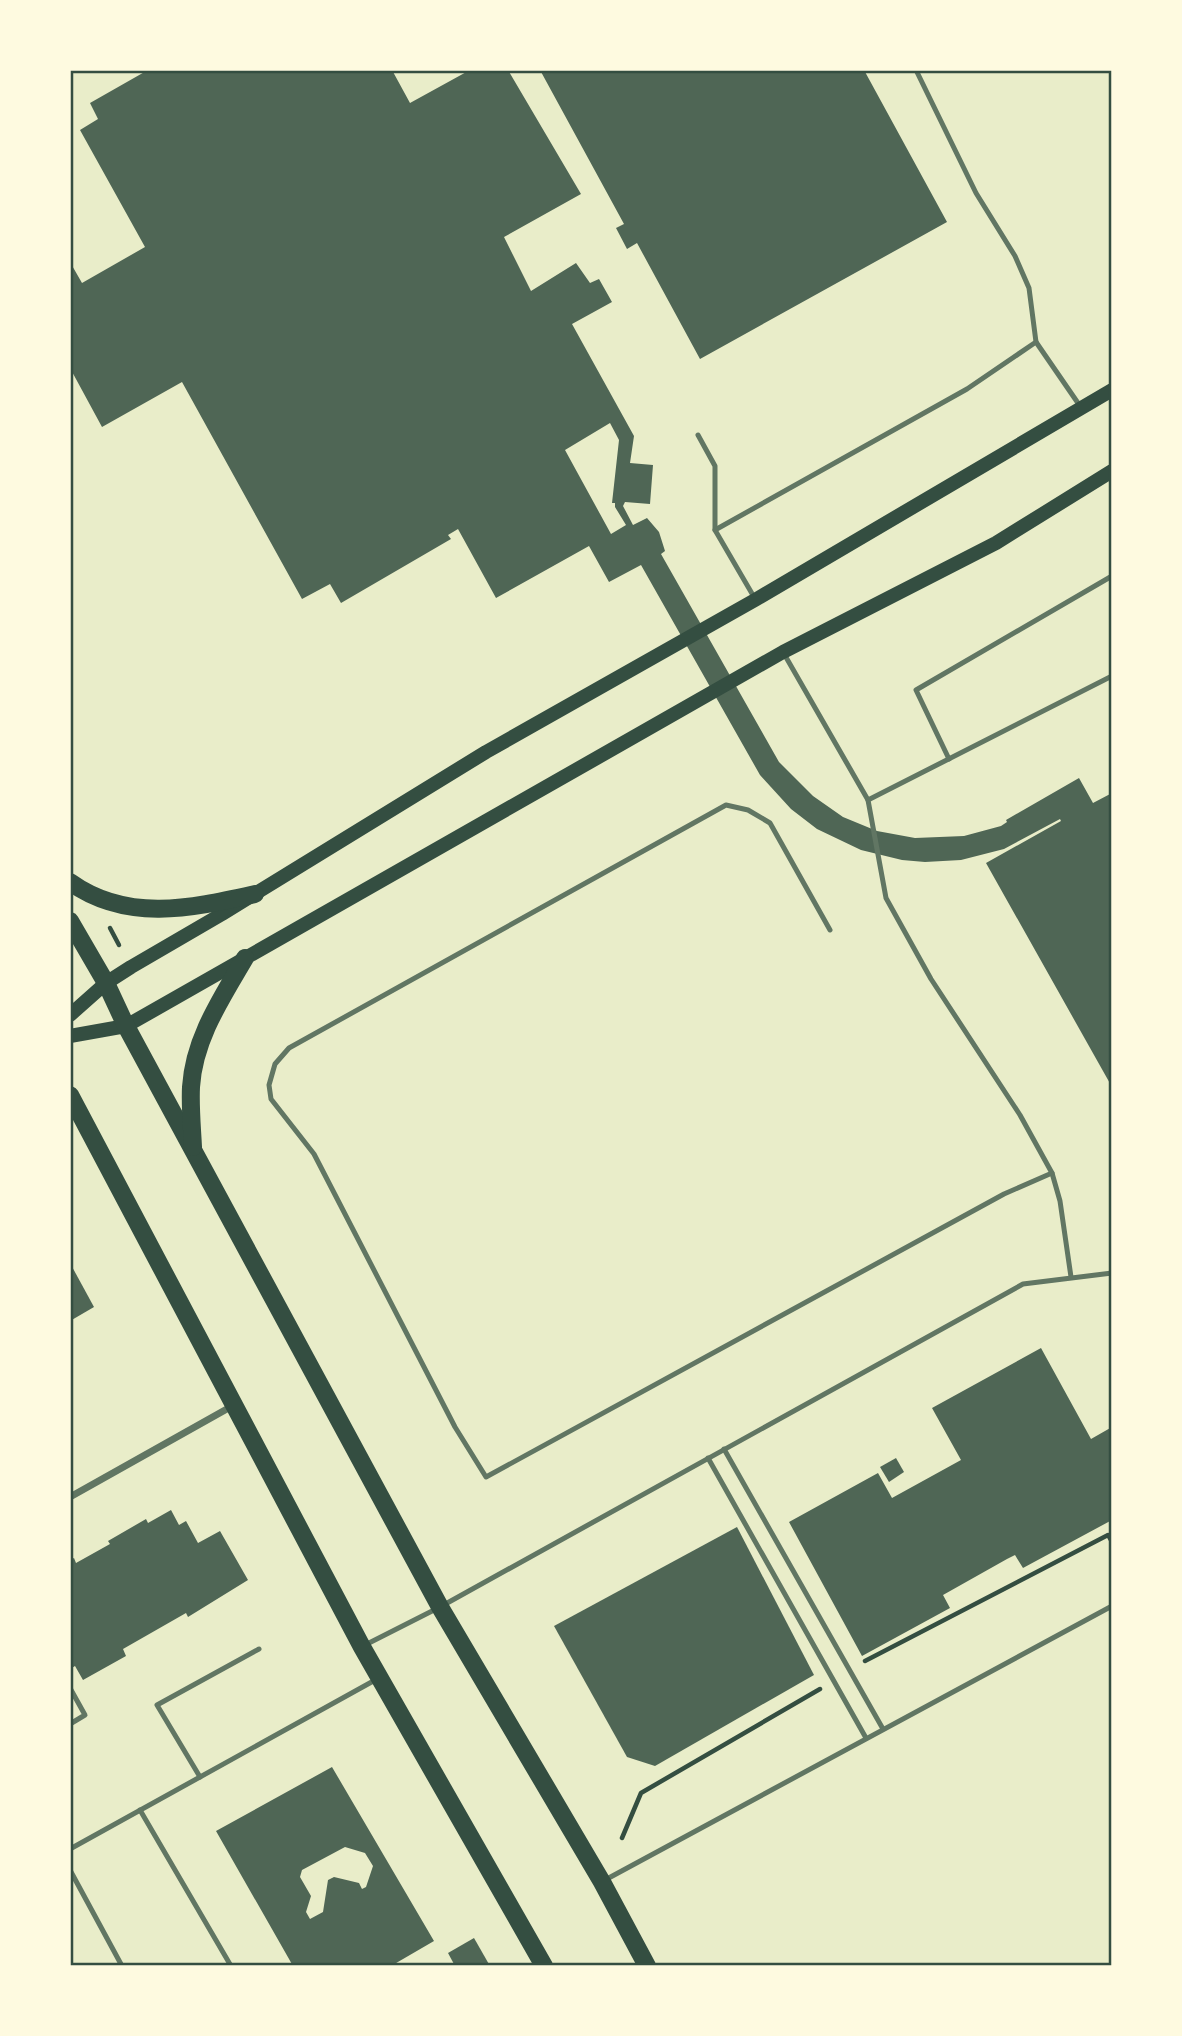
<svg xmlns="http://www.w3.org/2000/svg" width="1182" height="2036" viewBox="0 0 1182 2036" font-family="Cabin,sans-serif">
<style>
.building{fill:#4f6655;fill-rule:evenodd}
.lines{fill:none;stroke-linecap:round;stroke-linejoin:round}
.path{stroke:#344e41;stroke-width:4.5}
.service{stroke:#617663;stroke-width:5}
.minor{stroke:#617663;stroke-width:7}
.secondary{stroke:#344e41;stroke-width:14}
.primary{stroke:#344e41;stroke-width:18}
.neatline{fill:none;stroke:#344e41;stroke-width:2.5}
</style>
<rect width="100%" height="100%" fill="#e9edc9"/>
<g class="building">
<path d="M 148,70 L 392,70 L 410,103 L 470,70 L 508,70 L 581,194 L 504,237 L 531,291 L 576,263 L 590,283 L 599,279 L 612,302 L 572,324 L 634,436 L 630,463 L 653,465 L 650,504 L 625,502 L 623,506 L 633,525 L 647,518 L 659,532 L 665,551 L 661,554 L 779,762 L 813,796 L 843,817 L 877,831 L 915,838 L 964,836 L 1001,826 L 1007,822 L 1006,820 L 1079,778 L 1093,803 L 1112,793 L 1112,1087 L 986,863 L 1061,821 L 1060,819 L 1004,849 L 961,860 L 925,862 L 902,860 L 861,850 L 817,829 L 791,809 L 760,775 L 641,565 L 609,582 L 589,546 L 496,598 L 458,529 L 448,535 L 451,539 L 341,603 L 330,584 L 302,599 L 182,382 L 102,427 L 70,368 L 70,262 L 82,283 L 145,247 L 80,130 L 98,119 L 90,103 ZM 610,423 L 619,440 L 612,503 L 615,503 L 615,507 L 626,525 L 611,534 L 565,450 Z"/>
<polygon points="540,70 864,70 947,222 700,359 637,243 627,249 616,228 624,224"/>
<polygon points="70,1263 94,1307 70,1321"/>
<polygon points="1041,1348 1091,1439 1112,1427 1112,1520 1023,1568 1015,1555 1007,1559 943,1595 950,1608 862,1656 789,1522 878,1473 892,1498 961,1460 932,1408"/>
<polygon points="896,1458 904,1472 889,1482 880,1467"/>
<polygon points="171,1510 179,1525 186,1521 198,1543 220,1531 248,1580 188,1617 186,1613 123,1649 126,1656 83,1680 75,1666 70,1669 70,1560 74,1558 76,1563 110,1544 108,1541 146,1519 148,1523"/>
<polygon points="737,1527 814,1675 655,1766 627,1757 554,1626"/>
<path d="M 332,1767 L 434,1941 L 391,1966 L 293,1966 L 216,1831 ZM 345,1847 L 365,1853 L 373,1866 L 366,1887 L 362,1889 L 359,1883 L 334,1877 L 328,1880 L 323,1912 L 310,1919 L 306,1912 L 311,1896 L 300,1877 L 302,1870 Z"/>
<polygon points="474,1938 490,1966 455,1966 448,1953"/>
</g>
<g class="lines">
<g class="path">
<polyline points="110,928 119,945"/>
<polyline points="865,1661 1108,1535 1112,1542"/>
<polyline points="622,1838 641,1793 820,1689"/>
</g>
<g class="service">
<polyline points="916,70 976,193 1015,256 1029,288 1036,342 1080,406"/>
<polyline points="698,435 715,466 715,530"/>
<polyline points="754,597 715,530 967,389 1036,342"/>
<polyline points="783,652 868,800 886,898 931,979 1020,1115 1052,1173 1060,1201 1071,1277"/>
<polyline points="949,759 916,690 1112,576"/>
<polyline points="868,800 1112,676"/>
<polyline points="830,930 770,823 748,810 726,805 289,1048 275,1064 269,1085 271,1099 314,1154 455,1427 486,1477 1004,1194 1052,1173"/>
<polyline points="724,1449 883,1729"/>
<polyline points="708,1458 866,1738"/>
<polyline points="365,1645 440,1607 1023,1284 1112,1273"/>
<polyline points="70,1688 85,1715 70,1724"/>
<polyline points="200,1777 157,1705 259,1649"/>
<polyline points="140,1810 231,1966"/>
<polyline points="70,1849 377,1679"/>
<polyline points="70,1870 122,1966"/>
<polyline points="605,1880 1112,1606"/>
</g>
<polyline class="minor" points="70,1497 234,1405"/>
<g class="secondary">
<polyline points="70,1015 106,983 131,967 222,914 486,752 755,600 1112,390"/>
<polyline points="70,1036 126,1026 783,652 996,543 1112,471"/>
</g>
<g class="primary">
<path d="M 70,882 C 127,923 192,908 255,894"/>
<polyline points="70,921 106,983 126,1026 440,1607 602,1882 647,1966"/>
<polyline points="70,1095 362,1647 544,1966"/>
<path d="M 193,1147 C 192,1127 190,1107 191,1087 C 194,1039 221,999 245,958"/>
</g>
</g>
<rect width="1182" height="2036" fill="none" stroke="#fefae0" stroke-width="144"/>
<rect x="72" y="72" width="1038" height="1892" class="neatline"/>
</svg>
